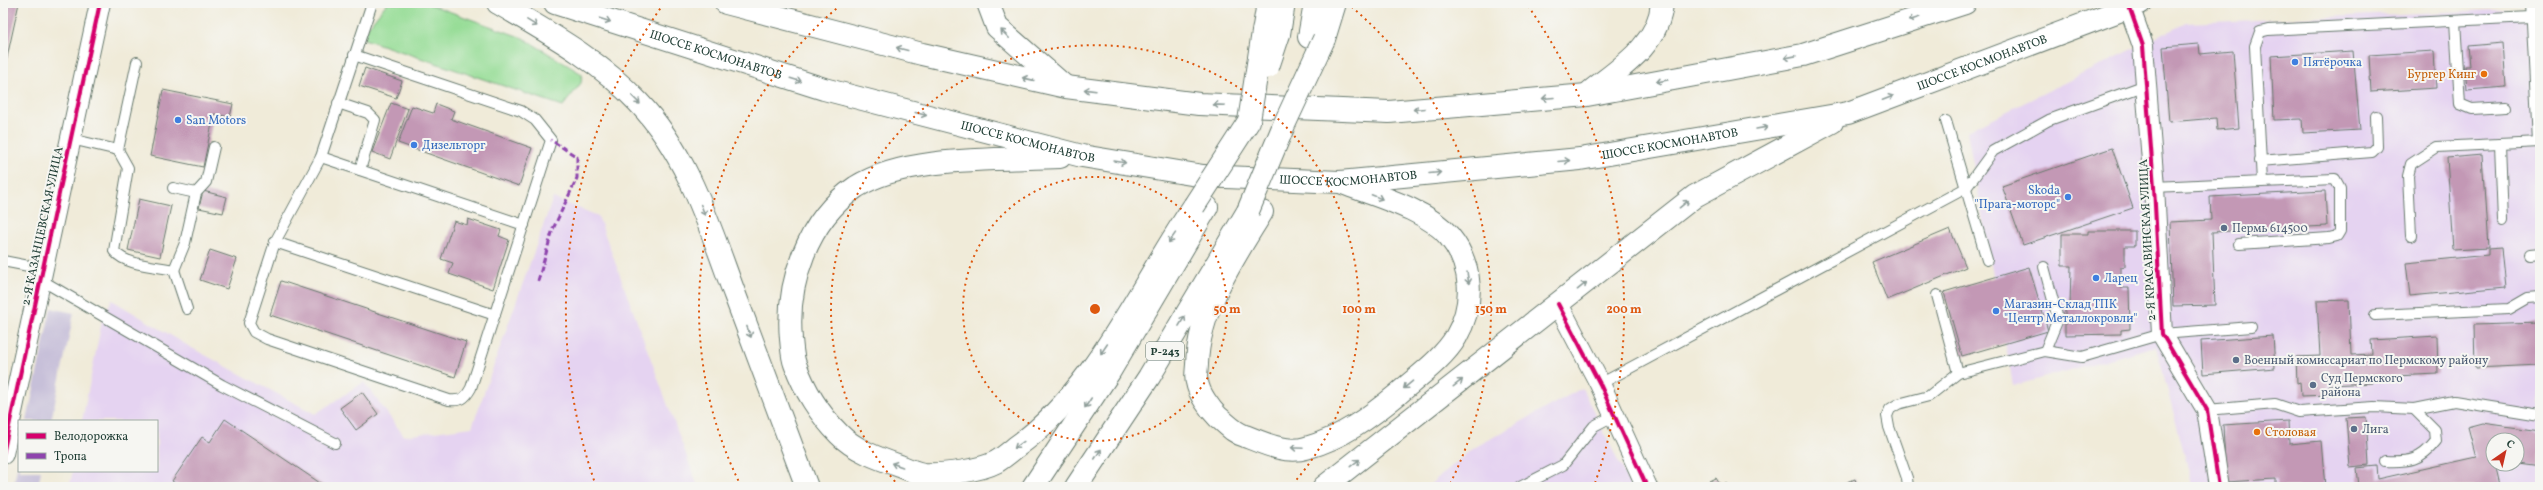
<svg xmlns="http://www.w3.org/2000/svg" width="2543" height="490" viewBox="0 0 2543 490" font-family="Vollkorn,serif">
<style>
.built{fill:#e5d3f1;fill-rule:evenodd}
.industrial{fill:#c7c0d9}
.green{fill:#97dd97;stroke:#5b8d66}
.building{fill:#c398b5}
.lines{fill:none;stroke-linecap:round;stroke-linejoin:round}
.lane-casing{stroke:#687a6e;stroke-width:12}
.street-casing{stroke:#687a6e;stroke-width:22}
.primary-casing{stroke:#687a6e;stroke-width:24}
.highway-casing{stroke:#687a6e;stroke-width:24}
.lane{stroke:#fff;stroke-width:10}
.street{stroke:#fff;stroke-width:20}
.primary{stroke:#fff;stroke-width:22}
.highway{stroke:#fff;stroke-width:22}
.highway-bridge-casing{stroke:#687a6e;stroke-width:24;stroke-linecap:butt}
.highway-bridge{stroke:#fff;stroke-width:22}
.quiet{stroke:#8e44ad;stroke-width:3;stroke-dasharray:6 3;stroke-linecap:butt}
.cycleway-casing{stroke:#f6f6f2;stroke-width:6}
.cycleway{stroke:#d6006c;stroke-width:4}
.oneway{stroke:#8f9e9a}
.ring{fill:none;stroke:#de580e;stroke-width:2;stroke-dasharray:2 4}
.shop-dot{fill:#3f7fe0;stroke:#f6f6f2;stroke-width:1.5}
.food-dot{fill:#e8710a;stroke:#f6f6f2;stroke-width:1.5}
.service-dot{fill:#5c6f8a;stroke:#f6f6f2;stroke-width:1.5}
.labels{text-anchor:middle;stroke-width:4;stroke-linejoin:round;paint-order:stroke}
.shield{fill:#f6f6f2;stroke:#60746d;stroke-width:1}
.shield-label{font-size:11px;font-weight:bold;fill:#1f3d34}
.street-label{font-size:12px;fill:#1f3d34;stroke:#f6f6f2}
.shop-label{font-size:12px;fill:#366cbe;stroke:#f6f6f2;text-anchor:start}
.food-label{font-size:12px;fill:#c56008;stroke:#f6f6f2;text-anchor:end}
.service-label{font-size:12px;fill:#4e5e75;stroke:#f6f6f2;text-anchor:start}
.centre{fill:#de580e;stroke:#f6f6f2;stroke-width:2}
.ring-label{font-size:12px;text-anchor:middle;font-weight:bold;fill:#de580e;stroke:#f6f6f2;stroke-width:4;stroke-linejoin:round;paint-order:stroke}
</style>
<rect width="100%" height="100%" fill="#f6f6f2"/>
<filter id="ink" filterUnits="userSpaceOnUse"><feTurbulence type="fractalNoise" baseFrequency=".025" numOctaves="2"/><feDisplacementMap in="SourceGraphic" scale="8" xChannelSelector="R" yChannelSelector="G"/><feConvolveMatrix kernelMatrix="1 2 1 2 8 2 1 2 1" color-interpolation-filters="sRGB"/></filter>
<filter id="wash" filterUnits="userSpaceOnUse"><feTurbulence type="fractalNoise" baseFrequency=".012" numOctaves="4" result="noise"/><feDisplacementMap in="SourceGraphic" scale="16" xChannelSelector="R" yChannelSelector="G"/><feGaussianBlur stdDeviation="0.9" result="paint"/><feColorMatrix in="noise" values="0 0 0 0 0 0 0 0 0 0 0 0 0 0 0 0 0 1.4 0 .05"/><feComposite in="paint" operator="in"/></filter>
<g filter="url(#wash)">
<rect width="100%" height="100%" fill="#f0ebd9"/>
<g class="built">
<path d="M 2540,8 L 2540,487 L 2193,487 L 2156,346 L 2013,386 L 1967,131 L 2186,23 ZM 2493,440 L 2517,440 L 2517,464 L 2493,464 Z"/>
<polygon points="553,198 598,216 698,487 69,487 73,471 157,471 157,421 82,421 103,316 112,300 190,347 315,414 364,382 404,436 472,427"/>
<polygon points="1582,388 1631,487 1427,487 1472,449"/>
</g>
<g class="industrial">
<polygon points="51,308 74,313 51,421 27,421"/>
<polygon points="19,459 19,471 41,471 38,487 13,487"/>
</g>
<polygon class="green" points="387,3 426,3 523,38 582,74 581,83 563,106 364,39 368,27"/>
<g id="blocks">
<g class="building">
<polygon points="3,3 19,3 4,71 3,71"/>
<polygon points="2503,43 2506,87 2467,90 2465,66 2470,66 2468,46"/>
<polygon points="2199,44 2200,54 2233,51 2239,128 2217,130 2216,118 2169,122 2163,47"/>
<polygon points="2353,51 2360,130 2303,133 2302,119 2274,120 2271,56"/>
<polygon points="2434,51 2436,88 2371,92 2369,55"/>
<polygon points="365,68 402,81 396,98 359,86"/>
<polygon points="163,90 233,104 230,117 214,114 203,167 150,156"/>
<polygon points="391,103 408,109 390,159 372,152"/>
<polygon points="436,104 454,111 451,119 532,148 519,186 398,143 412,106 433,113"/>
<polygon points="2112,148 2133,208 2023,245 2002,186"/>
<polygon points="2482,155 2488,248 2453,250 2447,158"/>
<polygon points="203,191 227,197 223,213 199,208"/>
<polygon points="2325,191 2327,226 2212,232 2215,305 2173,306 2170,222 2211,220 2210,197"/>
<polygon points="139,199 171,206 160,257 128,250"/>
<polygon points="468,219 501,230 499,236 509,240 493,289 449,274 453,263 441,259 454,221 467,225"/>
<polygon points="1950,229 1966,267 1887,300 1872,262"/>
<polygon points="2088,231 2135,231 2135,246 2125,246 2125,266 2121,267 2121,288 2129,288 2130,329 2121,330 2121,334 2065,335 2065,310 2070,308 2071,266 2062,266 2062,234 2088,234"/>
<polygon points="2502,248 2506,287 2410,296 2406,263 2488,255 2488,249"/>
<polygon points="210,250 237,259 227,289 200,280"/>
<polygon points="2029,267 2048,331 1962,356 1944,292"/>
<polygon points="281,281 466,342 455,377 270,315"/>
<polygon points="2349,300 2351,355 2372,354 2371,340 2437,336 2438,374 2372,377 2372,383 2328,385 2329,395 2301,396 2300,382 2297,383 2296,357 2320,356 2317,301"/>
<polygon points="2540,323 2540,365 2475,368 2474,325"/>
<polygon points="2273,336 2275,368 2203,374 2201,341"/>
<polygon points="362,392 378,414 356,430 340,408"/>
<polygon points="2366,417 2369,465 2350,467 2346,418"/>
<polygon points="225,419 326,487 180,487 172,481 202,437 210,442"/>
<polygon points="2288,421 2289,444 2321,441 2325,487 2276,487 2276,479 2226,482 2223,425"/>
<polygon points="2483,423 2540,431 2540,467 2517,464 2517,440 2493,440 2493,464 2495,464 2500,485 2491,487 2359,487 2357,468 2377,466 2378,479 2476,457 2468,427"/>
<polygon points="1716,478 1721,486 1727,483 1730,487 1698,487"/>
<polygon points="1855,479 1858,487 1836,487"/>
</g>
</g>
</g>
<g filter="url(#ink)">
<use href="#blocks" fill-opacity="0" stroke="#687a6e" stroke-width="1"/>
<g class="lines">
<defs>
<g id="lane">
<polyline points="2531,3 2538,142"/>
<polyline points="2455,21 2460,104 2472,109 2506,107"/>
<path d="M 354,55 L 521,111 L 535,120 L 551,140 L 471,388 C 465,399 461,401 449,400 L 267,339 L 254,332 L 249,323 L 275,242 L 321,157 L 372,3"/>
<polyline points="338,103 368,113 375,120 360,170"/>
<polyline points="1946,121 1987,260"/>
<polyline points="71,139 118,150 137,62"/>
<polyline points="2500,144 2503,221"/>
<path d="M 118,150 L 128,168 L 114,251 C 126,266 157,266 174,270 L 187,309"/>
<polyline points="321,157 524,225"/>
<polyline points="2260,161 2372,152 2377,147 2376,116"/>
<polyline points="2154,187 2262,182 2255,46 2260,32 2268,30 2531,17"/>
<polyline points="173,188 196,193"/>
<polyline points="2411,236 2408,176 2411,164 2437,147 2540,142"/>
<polyline points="275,242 495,315"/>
<polyline points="2239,244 2329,238 2337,236 2340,231 2340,188 2335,179 2262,182"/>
<polyline points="2530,254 2540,253"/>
<polyline points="3,261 44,269"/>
<polyline points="2044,267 2058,319 2045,351"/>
<polyline points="174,270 185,243 196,193 206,182 214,147"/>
<polyline points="41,280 222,385 335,443"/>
<polyline points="1937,295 1958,373"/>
<polyline points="2375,315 2509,309 2528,298 2540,297"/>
<polyline points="1600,384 1966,188 1993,151 2049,120 2146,85"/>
<polyline points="2207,410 2275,404 2299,412 2374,407 2414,409 2454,401 2540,415"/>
<path d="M 2385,461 C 2409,462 2420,461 2436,441 L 2435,430 L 2414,409"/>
<polyline points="1520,487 1563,465 1594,426 1615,415"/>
<polyline points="1908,487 1907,478 1889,427 1887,416 1890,409 1898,404 1929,396 1958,373 2045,351 2082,357 2162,334 2251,327"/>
</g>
<g id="street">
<polyline points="2129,6 2143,46 2154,187 2162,334 2207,410 2219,487"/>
<polyline points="1558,304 1600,384 1647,487"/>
<polyline points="3,454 100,3"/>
</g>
<g id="primary">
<path d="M 498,3 C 547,32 599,60 638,102 C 688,154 710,228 735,295 C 759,359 783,423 807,487"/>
<path id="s1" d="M 555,3 L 824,89 L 1082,156 L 1203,176 L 1340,182 L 1580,159 L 1848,113 L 2140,3"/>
<polyline points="726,3 922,54 1066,87 1199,104 1389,112 1587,95 1803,55 1965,3"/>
<polyline points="988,3 997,27 1062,84"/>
<polyline points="1263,32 1268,3"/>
<polyline points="1324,39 1335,3"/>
<path d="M 1590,92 C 1620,68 1659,45 1662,3"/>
<path d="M 1060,157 C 1001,160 906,155 856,187 C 807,220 786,284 791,339 C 792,347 792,356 795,364 C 804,389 820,415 839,434 C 854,450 880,459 900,466 C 907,469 916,473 924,474 C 943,475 979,471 996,462 C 1003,458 1010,452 1016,447 C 1098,388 1138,288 1194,206"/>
<path d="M 1262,212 C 1234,258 1199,308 1197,364 C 1197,369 1195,377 1197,382 C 1199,394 1210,409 1218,417 C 1227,424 1234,433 1245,436 C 1263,443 1286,454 1306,448 C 1342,438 1370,417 1398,394 C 1416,378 1444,358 1456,337 C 1475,304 1473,265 1449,236 C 1426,209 1376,196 1343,183"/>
<polyline points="1324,487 1695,196 1832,122"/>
</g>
<g id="highway">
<polyline points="1279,34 1284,3"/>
<polyline points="1309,37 1315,3"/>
<polyline points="1033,487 1110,371 1207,207"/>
<polyline points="1076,487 1149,377 1248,211"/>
</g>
</defs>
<use href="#lane" class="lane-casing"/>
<use href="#street" class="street-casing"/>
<use href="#primary" class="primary-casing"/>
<use href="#highway" class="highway-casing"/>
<use href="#lane" class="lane"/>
<use href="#street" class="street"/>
<use href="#primary" class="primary"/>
<use href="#highway" class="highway"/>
<defs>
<g id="highway-bridge">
<polyline points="1268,67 1279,34"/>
<polyline points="1194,206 1249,121 1263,32"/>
<polyline points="1248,211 1284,125 1324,39"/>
</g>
</defs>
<use href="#highway-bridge" class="highway-bridge-casing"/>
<use href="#highway-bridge" class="highway-bridge"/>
<polyline class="quiet" points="538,281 553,229 577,178 577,157 551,140"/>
<defs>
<g id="cycleway">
<polyline points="2129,6 2143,46 2154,187 2162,334 2207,410 2219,487"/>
<polyline points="1558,304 1600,384 1647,487"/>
<polyline points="3,454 100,3"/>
</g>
</defs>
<use href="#cycleway" class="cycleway-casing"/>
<use href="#cycleway" class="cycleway"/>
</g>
<defs><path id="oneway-shaft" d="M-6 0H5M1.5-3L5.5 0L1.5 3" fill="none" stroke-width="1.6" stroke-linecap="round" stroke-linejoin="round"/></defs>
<g class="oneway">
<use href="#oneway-shaft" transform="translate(1914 19) rotate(162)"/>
<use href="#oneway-shaft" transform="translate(605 20) rotate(18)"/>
<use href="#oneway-shaft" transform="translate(532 23) rotate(31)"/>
<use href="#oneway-shaft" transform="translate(1005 34) rotate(-135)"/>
<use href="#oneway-shaft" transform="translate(902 49) rotate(-165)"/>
<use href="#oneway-shaft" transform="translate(1790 57) rotate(169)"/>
<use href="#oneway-shaft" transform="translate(1028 79) rotate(-167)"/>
<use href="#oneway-shaft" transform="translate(796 80) rotate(17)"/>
<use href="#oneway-shaft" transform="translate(1662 81) rotate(169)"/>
<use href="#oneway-shaft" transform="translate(1090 90) rotate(-173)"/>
<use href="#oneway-shaft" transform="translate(1548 98) rotate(175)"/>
<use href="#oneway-shaft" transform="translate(1888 98) rotate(-21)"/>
<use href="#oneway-shaft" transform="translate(636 100) rotate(45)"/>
<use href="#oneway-shaft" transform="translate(1219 105) rotate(-178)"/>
<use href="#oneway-shaft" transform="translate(1419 109) rotate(175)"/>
<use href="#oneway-shaft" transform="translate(921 114) rotate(15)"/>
<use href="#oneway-shaft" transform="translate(1762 128) rotate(-10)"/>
<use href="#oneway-shaft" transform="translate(1564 161) rotate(-5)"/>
<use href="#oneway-shaft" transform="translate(1120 162) rotate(9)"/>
<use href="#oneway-shaft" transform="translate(1435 173) rotate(-5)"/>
<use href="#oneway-shaft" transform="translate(1377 197) rotate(22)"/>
<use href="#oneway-shaft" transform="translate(1684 204) rotate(-39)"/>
<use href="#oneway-shaft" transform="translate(703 210) rotate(67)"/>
<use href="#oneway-shaft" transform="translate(1172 238) rotate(125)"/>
<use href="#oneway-shaft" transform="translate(1468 278) rotate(81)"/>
<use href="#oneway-shaft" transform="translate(1582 286) rotate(-39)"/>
<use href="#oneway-shaft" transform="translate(1182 321) rotate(-59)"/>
<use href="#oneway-shaft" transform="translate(749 332) rotate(69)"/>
<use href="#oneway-shaft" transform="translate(1104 349) rotate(124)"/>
<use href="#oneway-shaft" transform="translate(1458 383) rotate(-38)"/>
<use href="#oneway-shaft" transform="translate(1408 385) rotate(140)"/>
<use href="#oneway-shaft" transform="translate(1088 403) rotate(123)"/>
<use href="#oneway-shaft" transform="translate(1019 445) rotate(144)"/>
<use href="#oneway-shaft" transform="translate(1297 448) rotate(-177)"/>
<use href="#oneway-shaft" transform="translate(1098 454) rotate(-57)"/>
<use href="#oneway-shaft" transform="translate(1355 463) rotate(-38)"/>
<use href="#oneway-shaft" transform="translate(897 465) rotate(-161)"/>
</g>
</g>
<g class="ring">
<circle cx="1095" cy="309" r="132"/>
<path d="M899 486A264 264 0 1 1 1291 486"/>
<path d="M741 486A396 396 0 0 1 843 3M1347 3A396 396 0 0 1 1449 486"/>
<path d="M596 486A529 529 0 0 1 662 6M1528 6A529 529 0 0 1 1594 486"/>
</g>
<g class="shop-dot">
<circle cx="2295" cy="62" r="4"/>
<circle cx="178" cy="120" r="4"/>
<circle cx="414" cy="145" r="4"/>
<circle cx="2068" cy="197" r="4"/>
<circle cx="2096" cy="278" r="4"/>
<circle cx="1996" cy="311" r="4"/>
</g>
<g class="food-dot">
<circle cx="2484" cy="74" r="4"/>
<circle cx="2257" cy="432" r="4"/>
</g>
<g class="service-dot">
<circle cx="2224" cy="228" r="4"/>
<circle cx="2236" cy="360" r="4"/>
<circle cx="2313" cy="385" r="4"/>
<circle cx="2354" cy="429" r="4"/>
</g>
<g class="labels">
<rect class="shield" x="1146" y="342" width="38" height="18" rx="3"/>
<g class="shield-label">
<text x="1165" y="355">Р-243</text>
</g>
<g class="street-label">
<text dy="4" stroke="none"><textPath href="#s1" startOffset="169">ШОССЕ КОСМОНАВТОВ</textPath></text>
<text dy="4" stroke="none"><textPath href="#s1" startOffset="1465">ШОССЕ КОСМОНАВТОВ</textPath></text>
<text dy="4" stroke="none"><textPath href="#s1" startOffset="493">ШОССЕ КОСМОНАВТОВ</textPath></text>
<text dy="4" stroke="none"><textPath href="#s1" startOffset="1141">ШОССЕ КОСМОНАВТОВ</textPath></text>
<text dy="4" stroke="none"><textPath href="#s1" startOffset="817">ШОССЕ КОСМОНАВТОВ</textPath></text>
<text transform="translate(42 226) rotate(-78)" y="4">2-Я КАЗАНЦЕВСКАЯ УЛИЦА</text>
<text transform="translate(2147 240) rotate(-93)" y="4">2-Я КРАСАВИНСКАЯ УЛИЦА</text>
</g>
<g class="shop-label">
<text x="2303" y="66">Пятёрочка</text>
<text x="186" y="124">San Motors</text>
<text x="422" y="149">Дизельторг</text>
<text x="2060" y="194" text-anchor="end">Skoda<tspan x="2060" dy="14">"Прага-моторс"</tspan></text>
<text x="2104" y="282">Ларец</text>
<text x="2004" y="308">Магазин-Склад ТПК<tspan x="2004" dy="14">"Центр Металлокровли"</tspan></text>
</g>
<g class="food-label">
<text x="2476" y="78">Бургер Кинг</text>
<text x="2265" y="436" text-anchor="start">Столовая</text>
</g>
<g class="service-label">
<text x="2232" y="232">Пермь 614500</text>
<text x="2244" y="364">Военный комиссариат по Пермскому району</text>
<text x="2321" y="382">Суд Пермского<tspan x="2321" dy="14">района</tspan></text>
<text x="2362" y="433">Лига</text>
</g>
</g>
<circle cx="1095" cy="309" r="6" class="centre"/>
<g class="ring-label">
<text x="1227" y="313">50 m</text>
<text x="1359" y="313">100 m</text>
<text x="1491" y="313">150 m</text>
<text x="1624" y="313">200 m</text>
</g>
<rect width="2543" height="490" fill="none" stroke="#f6f6f2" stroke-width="16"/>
<rect x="18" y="420" width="140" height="52" fill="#f6f6f2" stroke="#a0aca6"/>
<rect x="26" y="433" width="20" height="6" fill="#d6006c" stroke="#a0aca6"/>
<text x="54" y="440" font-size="12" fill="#1f3d34">Велодорожка</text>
<rect x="26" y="453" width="20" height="6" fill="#8e44ad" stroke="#a0aca6"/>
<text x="54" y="460" font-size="12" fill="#1f3d34">Тропа</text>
<g transform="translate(2505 452) rotate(34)"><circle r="19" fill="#f6f6f2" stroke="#a0aca6"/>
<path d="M0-3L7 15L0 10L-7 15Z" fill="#c8321e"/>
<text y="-6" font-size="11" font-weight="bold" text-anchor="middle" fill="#1f3d34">С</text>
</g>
</svg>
